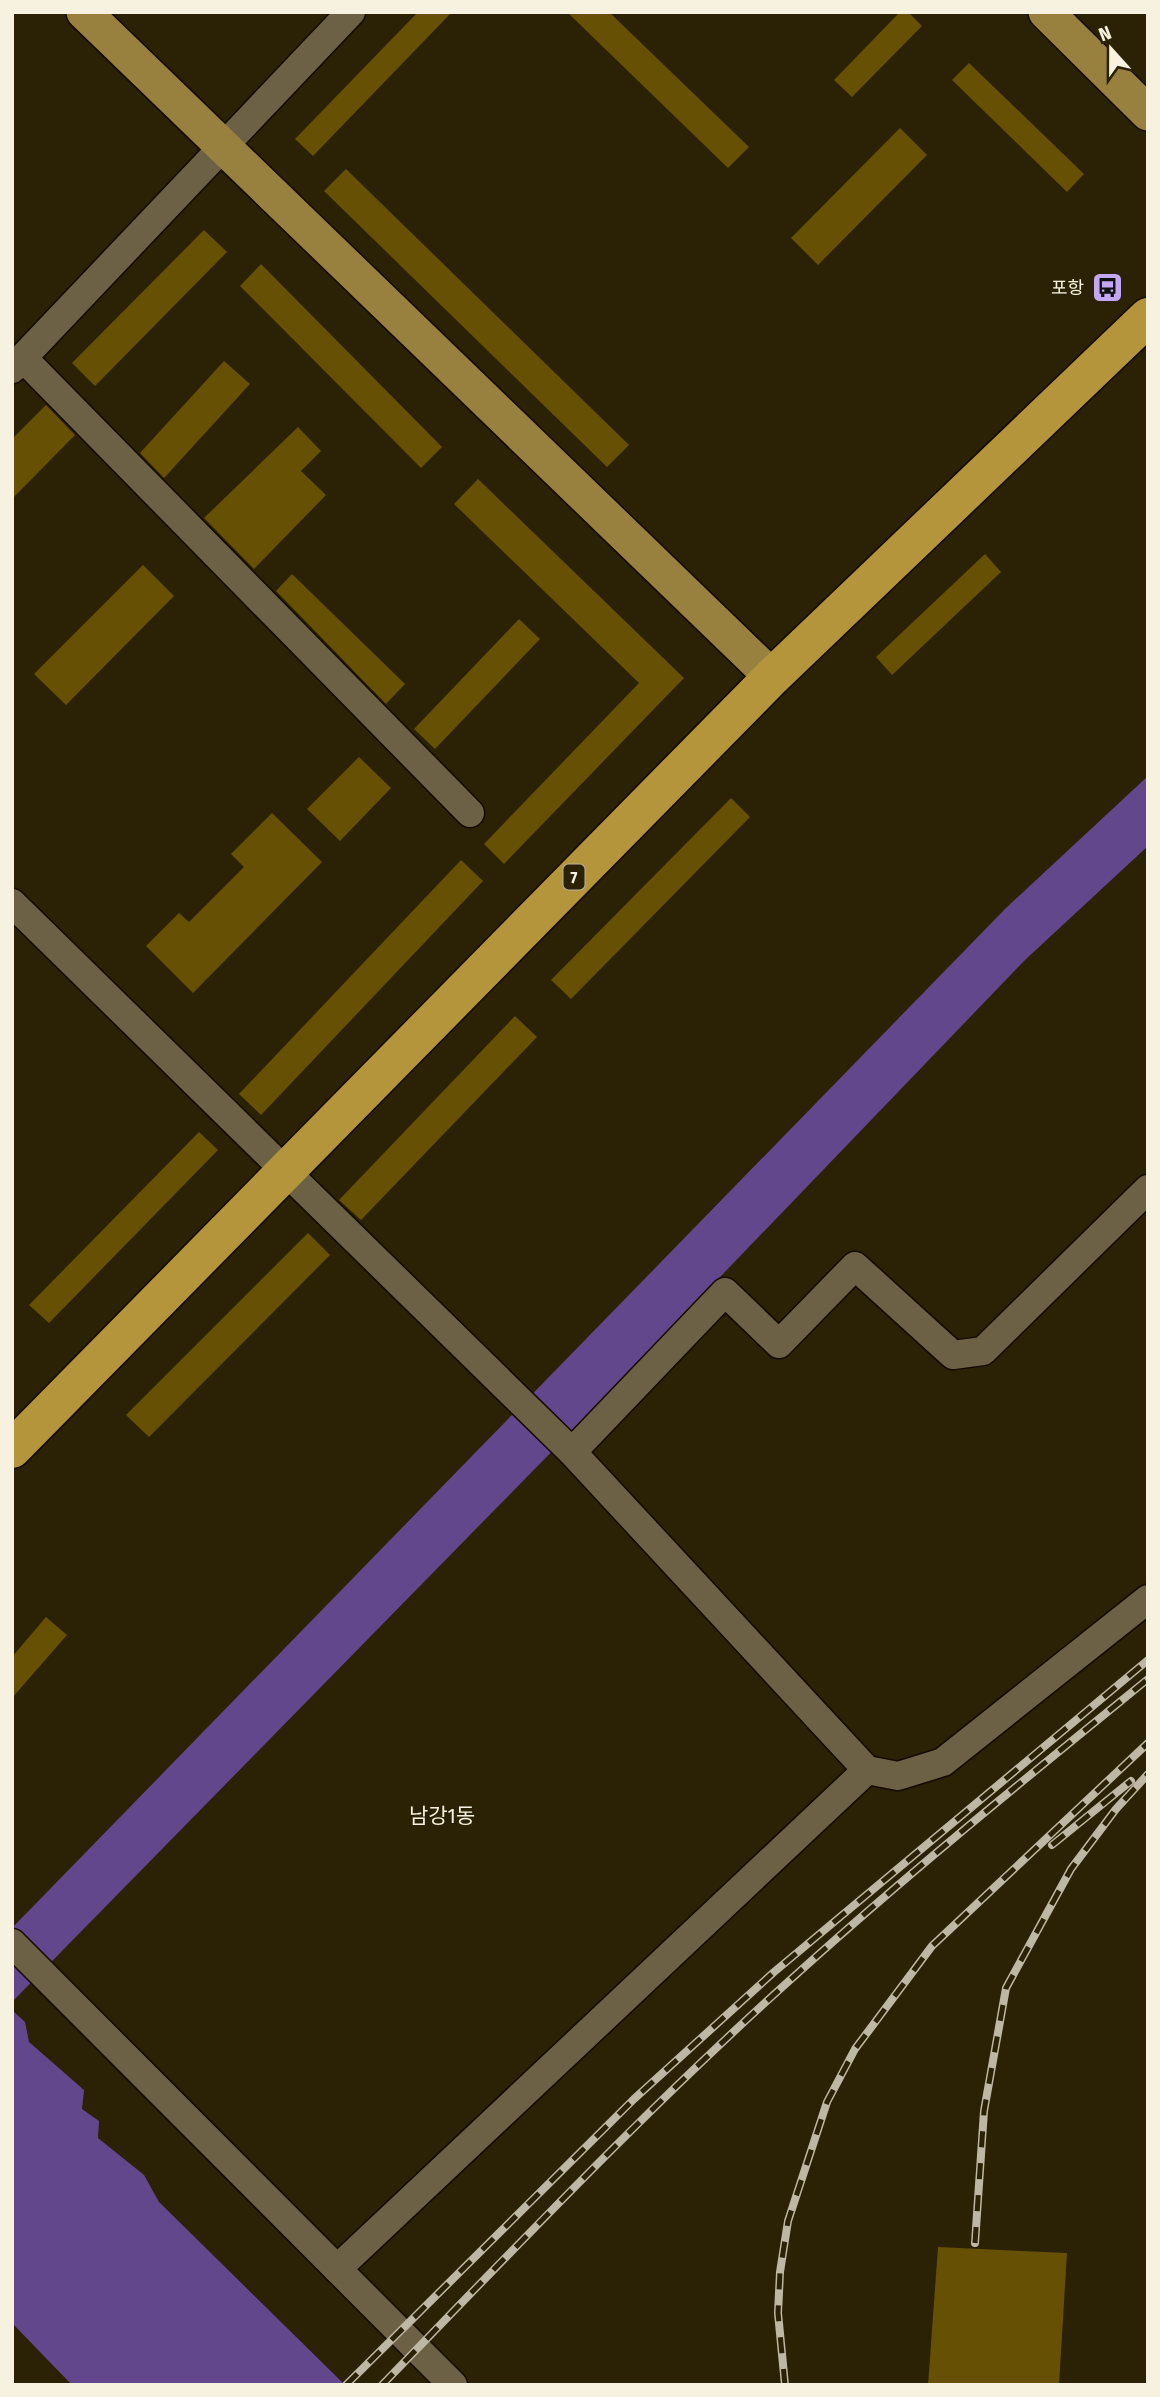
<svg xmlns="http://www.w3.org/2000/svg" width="1160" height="2397" viewBox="0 0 1160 2397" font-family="'Fira Sans Condensed','Noto Sans KR',sans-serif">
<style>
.water{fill:#63478c}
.building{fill:#665003}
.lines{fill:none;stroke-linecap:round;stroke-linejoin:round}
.minor-casing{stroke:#130a00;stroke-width:31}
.major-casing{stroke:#130a00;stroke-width:38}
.highway-casing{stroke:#130a00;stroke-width:41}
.minor{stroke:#6c6144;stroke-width:28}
.major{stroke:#98803f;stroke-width:35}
.highway{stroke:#b5953b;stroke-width:38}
.rail-casing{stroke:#beb7a3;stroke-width:8}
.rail{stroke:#2b2104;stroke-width:5;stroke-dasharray:16;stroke-linecap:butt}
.labels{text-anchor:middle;stroke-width:7;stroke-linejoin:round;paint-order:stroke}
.shield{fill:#2b2104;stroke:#bab39e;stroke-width:2}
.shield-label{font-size:16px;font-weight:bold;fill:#f7f1e0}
.poi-label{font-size:18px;fill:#f7f1e0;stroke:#2b2104;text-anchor:end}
.quarter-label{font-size:21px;fill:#f7f1e0;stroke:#2b2104}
</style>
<rect width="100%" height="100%" fill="#2b2104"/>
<g class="water">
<polygon points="1148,776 1148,846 1025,960 569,1434 12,2002 12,1928 1006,908"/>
<polygon points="12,2010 25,2022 29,2042 84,2090 82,2109 99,2121 98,2138 144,2175 159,2202 345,2385 72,2385 12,2323"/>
</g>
<g class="building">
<polygon points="418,12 452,12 313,156 295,139"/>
<polygon points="567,12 609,12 749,147 728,168"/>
<polygon points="900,12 908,12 922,26 852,97 834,80"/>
<polygon points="969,63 1084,174 1067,192 952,80"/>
<polygon points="900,128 927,155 818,265 791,238"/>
<polygon points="346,169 629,445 607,467 324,191"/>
<polygon points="204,230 227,252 95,386 72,363"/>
<polygon points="261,264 442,447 421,468 240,286"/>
<polygon points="224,361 250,384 164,478 140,453"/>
<polygon points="46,405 75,435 12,499 12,439"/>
<polygon points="298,427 321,451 301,471 326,495 254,569 204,518"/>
<polygon points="478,479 684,678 504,864 484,844 639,683 454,504"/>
<polygon points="985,554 1001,572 892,675 876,657"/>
<polygon points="143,565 174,596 66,705 34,674"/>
<polygon points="292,574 405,684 386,704 276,591"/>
<polygon points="519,619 540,639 435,749 414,729"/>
<polygon points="359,757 391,788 340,841 307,809"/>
<polygon points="731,798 750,817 571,999 551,980"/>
<polygon points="272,813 322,862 193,993 146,946 179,913 189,922 244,867 231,854"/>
<polygon points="461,860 483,881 261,1115 239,1094"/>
<polygon points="515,1016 537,1037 361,1220 339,1200"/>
<polygon points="199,1132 218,1150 49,1323 29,1305"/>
<polygon points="308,1233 330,1255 149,1437 126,1415"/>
<polygon points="46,1617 67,1635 12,1698 12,1657"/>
<polygon points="938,2247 1067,2253 1059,2385 928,2385"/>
</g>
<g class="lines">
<defs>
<g id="minor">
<polyline points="23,358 470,813"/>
<polyline points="12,369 351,12"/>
<polyline points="12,903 572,1452 867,1770"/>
<polyline points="572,1452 725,1292 779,1344 855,1266 953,1355 983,1351 1148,1189"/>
<polyline points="12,1943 453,2385"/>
<polyline points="337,2269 867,1770 898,1776 943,1762 1148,1599"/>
</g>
<g id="major">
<polyline points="84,12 772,677"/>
<polyline points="1046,12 1148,113"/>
</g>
<polyline id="highway" points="12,1449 772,677 1148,317"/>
</defs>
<use href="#minor" class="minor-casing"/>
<use href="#major" class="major-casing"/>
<use href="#highway" class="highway-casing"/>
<use href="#minor" class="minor"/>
<use href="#major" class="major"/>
<use href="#highway" class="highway"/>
<defs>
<g id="rail">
<polyline points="1052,1845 1131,1781"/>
<polyline points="975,2243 984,2111 1006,1988 1071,1869 1116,1809 1148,1774"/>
<polyline points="346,2385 634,2099 774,1972 1148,1660"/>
<path d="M 382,2385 C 518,2245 653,2102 799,1972 C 912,1870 1030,1775 1148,1679"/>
<polyline points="785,2385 778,2313 780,2272 788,2221 827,2102 855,2049 932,1946 1148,1743"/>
</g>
</defs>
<use href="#rail" class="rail-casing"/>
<use href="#rail" class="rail"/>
</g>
<defs>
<symbol id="bus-square" viewBox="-11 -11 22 22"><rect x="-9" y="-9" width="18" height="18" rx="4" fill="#c3a7f2" stroke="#2b2104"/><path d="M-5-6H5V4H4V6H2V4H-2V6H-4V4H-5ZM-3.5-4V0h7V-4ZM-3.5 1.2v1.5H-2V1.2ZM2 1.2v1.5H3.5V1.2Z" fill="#111"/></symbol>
</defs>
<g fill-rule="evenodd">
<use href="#bus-square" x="1090" y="270" width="35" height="35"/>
</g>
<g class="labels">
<rect class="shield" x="563.5" y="864.5" width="21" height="25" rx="5"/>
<g class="shield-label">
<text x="574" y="883">7</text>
</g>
<g class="poi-label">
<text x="1084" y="294">포항</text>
</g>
<g class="quarter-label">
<text x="442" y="1823">남강1동</text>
</g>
</g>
<rect width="1160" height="2397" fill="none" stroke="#f7f1e0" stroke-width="28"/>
<g transform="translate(1111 49) rotate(339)" stroke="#2b2104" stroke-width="5" paint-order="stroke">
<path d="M0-5L12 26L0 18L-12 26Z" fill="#f7f1e0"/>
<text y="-10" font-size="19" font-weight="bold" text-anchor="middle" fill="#f7f1e0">N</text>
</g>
</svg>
